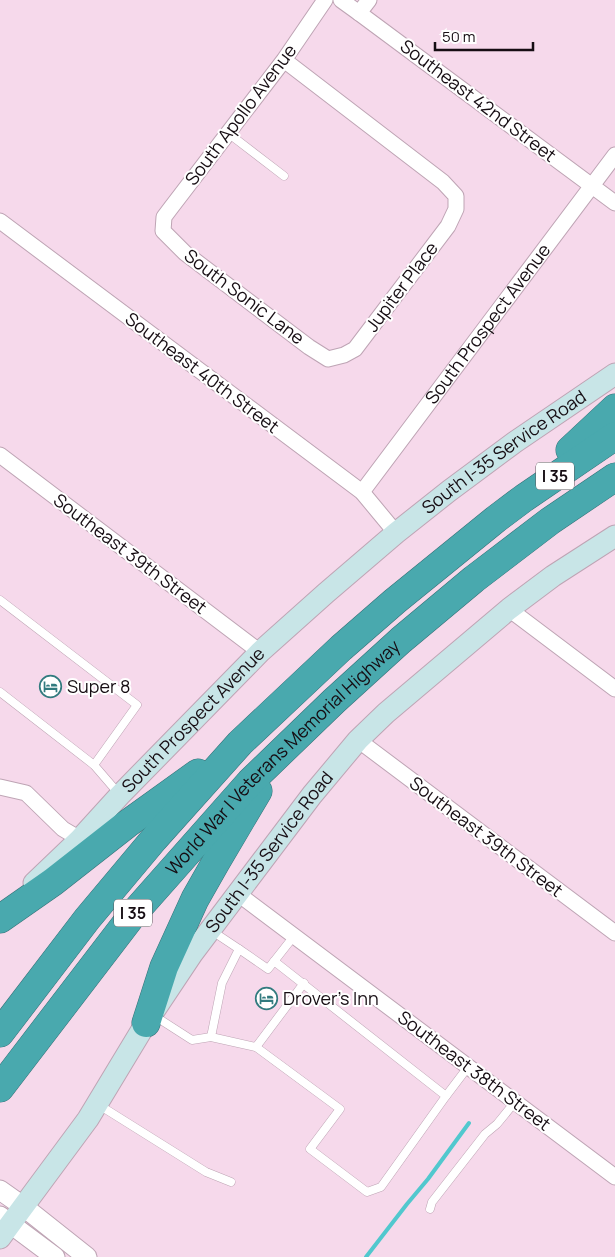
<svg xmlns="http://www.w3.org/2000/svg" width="615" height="1257" viewBox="0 0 615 1257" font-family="Manrope,sans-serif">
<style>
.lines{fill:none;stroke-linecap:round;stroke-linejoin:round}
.stream{stroke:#51c8ce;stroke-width:4}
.service-casing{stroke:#bea4b4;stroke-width:9}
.minor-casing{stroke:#bea4b4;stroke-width:17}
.tertiary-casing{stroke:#bea4b4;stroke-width:21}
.secondary-casing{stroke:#bea4b4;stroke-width:23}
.motorway-casing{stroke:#377278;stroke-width:29}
.service{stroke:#fff;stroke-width:8}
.minor{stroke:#fff;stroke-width:15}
.tertiary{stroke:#fff;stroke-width:19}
.secondary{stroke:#c8e5e7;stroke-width:21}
.motorway{stroke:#49a9ae;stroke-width:28}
.labels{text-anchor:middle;stroke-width:4;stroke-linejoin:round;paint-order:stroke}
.shield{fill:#fff;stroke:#5c565a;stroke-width:1}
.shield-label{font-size:16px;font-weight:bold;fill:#160d13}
.street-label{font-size:18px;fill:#160d13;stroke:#fff}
.poi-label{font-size:18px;fill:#160d13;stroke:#fff;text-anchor:start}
</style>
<rect width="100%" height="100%" fill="#f6d9eb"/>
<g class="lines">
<polyline class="stream" points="366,1257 407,1204 428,1179 469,1123"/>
<defs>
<g id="service">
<polyline points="228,133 284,176"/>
<polyline points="0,600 137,705 94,765"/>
<polyline points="0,692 94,765 119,794"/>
<polyline points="212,931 239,949"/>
<polyline points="274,961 446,1096 381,1187 367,1192 310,1149 340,1109 256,1047 211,1037 222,983 239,949 268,969 294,936"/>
<polyline points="153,1015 192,1040 211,1037"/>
<polyline points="256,1047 304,983"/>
<polyline points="446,1096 468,1067"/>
<polyline points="99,1105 206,1172 231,1182"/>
<polyline points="430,1209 432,1202 485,1134 497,1124 515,1102"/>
</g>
<g id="minor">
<polyline points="341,0 359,13 615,203"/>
<polyline points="359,13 369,0"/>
<polyline points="284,60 443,182 456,196 456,209 448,226 355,349 344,355 328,359 309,347 185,253 163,231 164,217 170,209 284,60 325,0"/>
<polyline points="0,221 362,492 396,533"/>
<polyline points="0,455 260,652"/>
<path id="s1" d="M 362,492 L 615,155"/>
<polyline points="509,609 615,689"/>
<polyline points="358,740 615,933"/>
<polyline points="0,787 26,793 63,829 80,839"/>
<polyline points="237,893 615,1177"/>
</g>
<g id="tertiary">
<polyline points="0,1190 24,1207 87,1257"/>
<polyline points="0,1216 55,1257"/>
</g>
<g id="secondary">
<path id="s2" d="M 34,883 L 80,839 L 120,795 L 260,652 L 326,593 L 396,533 L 449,491 L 515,442 L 615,374"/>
<path id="s3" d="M 0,1238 L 88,1119 L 146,1023 L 192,954 L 312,795 L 358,740 L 386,713 L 509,609 L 553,576 L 615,536"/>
</g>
<g id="motorway">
<polyline points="570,450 615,408"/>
<polyline points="0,919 53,882 127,824 198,773"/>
<polyline points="146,1023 164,967 195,899 216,862 258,791"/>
<polyline points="0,1033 87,919 154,839 240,743 341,648 395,601 496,519 524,498 615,436"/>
<path id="s4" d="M 0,1088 L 134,913 L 250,782 L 334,701 L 401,640 L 474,579 L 550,521 L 615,477"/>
</g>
</defs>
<use href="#service" class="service-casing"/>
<use href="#minor" class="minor-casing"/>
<use href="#tertiary" class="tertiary-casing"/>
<use href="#secondary" class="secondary-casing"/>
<use href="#motorway" class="motorway-casing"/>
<use href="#service" class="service"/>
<use href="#minor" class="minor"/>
<use href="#tertiary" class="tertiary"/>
<use href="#secondary" class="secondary"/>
<use href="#motorway" class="motorway"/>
</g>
<defs>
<symbol id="hotel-ring" viewBox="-11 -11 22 22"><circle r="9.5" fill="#fff" stroke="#327b7f" stroke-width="1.5"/><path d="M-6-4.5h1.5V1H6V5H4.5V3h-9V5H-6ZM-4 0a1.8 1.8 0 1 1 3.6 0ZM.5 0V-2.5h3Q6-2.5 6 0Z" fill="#327b7f"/></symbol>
</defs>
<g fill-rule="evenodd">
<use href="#hotel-ring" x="38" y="674" width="25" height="25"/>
<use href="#hotel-ring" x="254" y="986" width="25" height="25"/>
</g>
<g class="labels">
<g class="shield">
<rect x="536" y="462.5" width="38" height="27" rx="4"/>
<rect x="114" y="899.5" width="38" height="27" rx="4"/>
</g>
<g class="shield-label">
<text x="555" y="482">I 35</text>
<text x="133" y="919">I 35</text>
</g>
<g class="street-label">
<text transform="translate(478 101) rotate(37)" y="6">Southeast 42nd Street</text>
<text transform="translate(241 115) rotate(-53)" y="6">South Apollo Avenue</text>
<text transform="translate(402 287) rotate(-53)" y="6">Jupiter Place</text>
<text transform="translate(244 297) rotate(37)" y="6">South Sonic Lane</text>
<text dy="6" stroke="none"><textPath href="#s1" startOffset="210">South Prospect Avenue</textPath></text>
<text transform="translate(202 373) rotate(37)" y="6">Southeast 40th Street</text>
<text dy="6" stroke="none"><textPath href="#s2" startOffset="639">South I-35 Service Road</textPath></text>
<text transform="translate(130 554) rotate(37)" y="6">Southeast 39th Street</text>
<text dy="6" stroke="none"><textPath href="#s2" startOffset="228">South Prospect Avenue</textPath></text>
<text dy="6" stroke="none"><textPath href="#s4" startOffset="436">World War I Veterans Memorial Highway</textPath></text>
<text transform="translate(486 837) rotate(37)" y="6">Southeast 39th Street</text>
<text dy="6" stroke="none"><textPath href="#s3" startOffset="471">South I-35 Service Road</textPath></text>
<text transform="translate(474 1071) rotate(37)" y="6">Southeast 38th Street</text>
</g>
<g class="poi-label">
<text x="67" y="693">Super 8</text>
<text x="283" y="1005">Drover's Inn</text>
</g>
</g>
<path d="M435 42v8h98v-8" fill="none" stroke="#160d13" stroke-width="2.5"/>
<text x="442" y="42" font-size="15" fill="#160d13" stroke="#ffffff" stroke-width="4" paint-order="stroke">50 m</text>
</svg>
